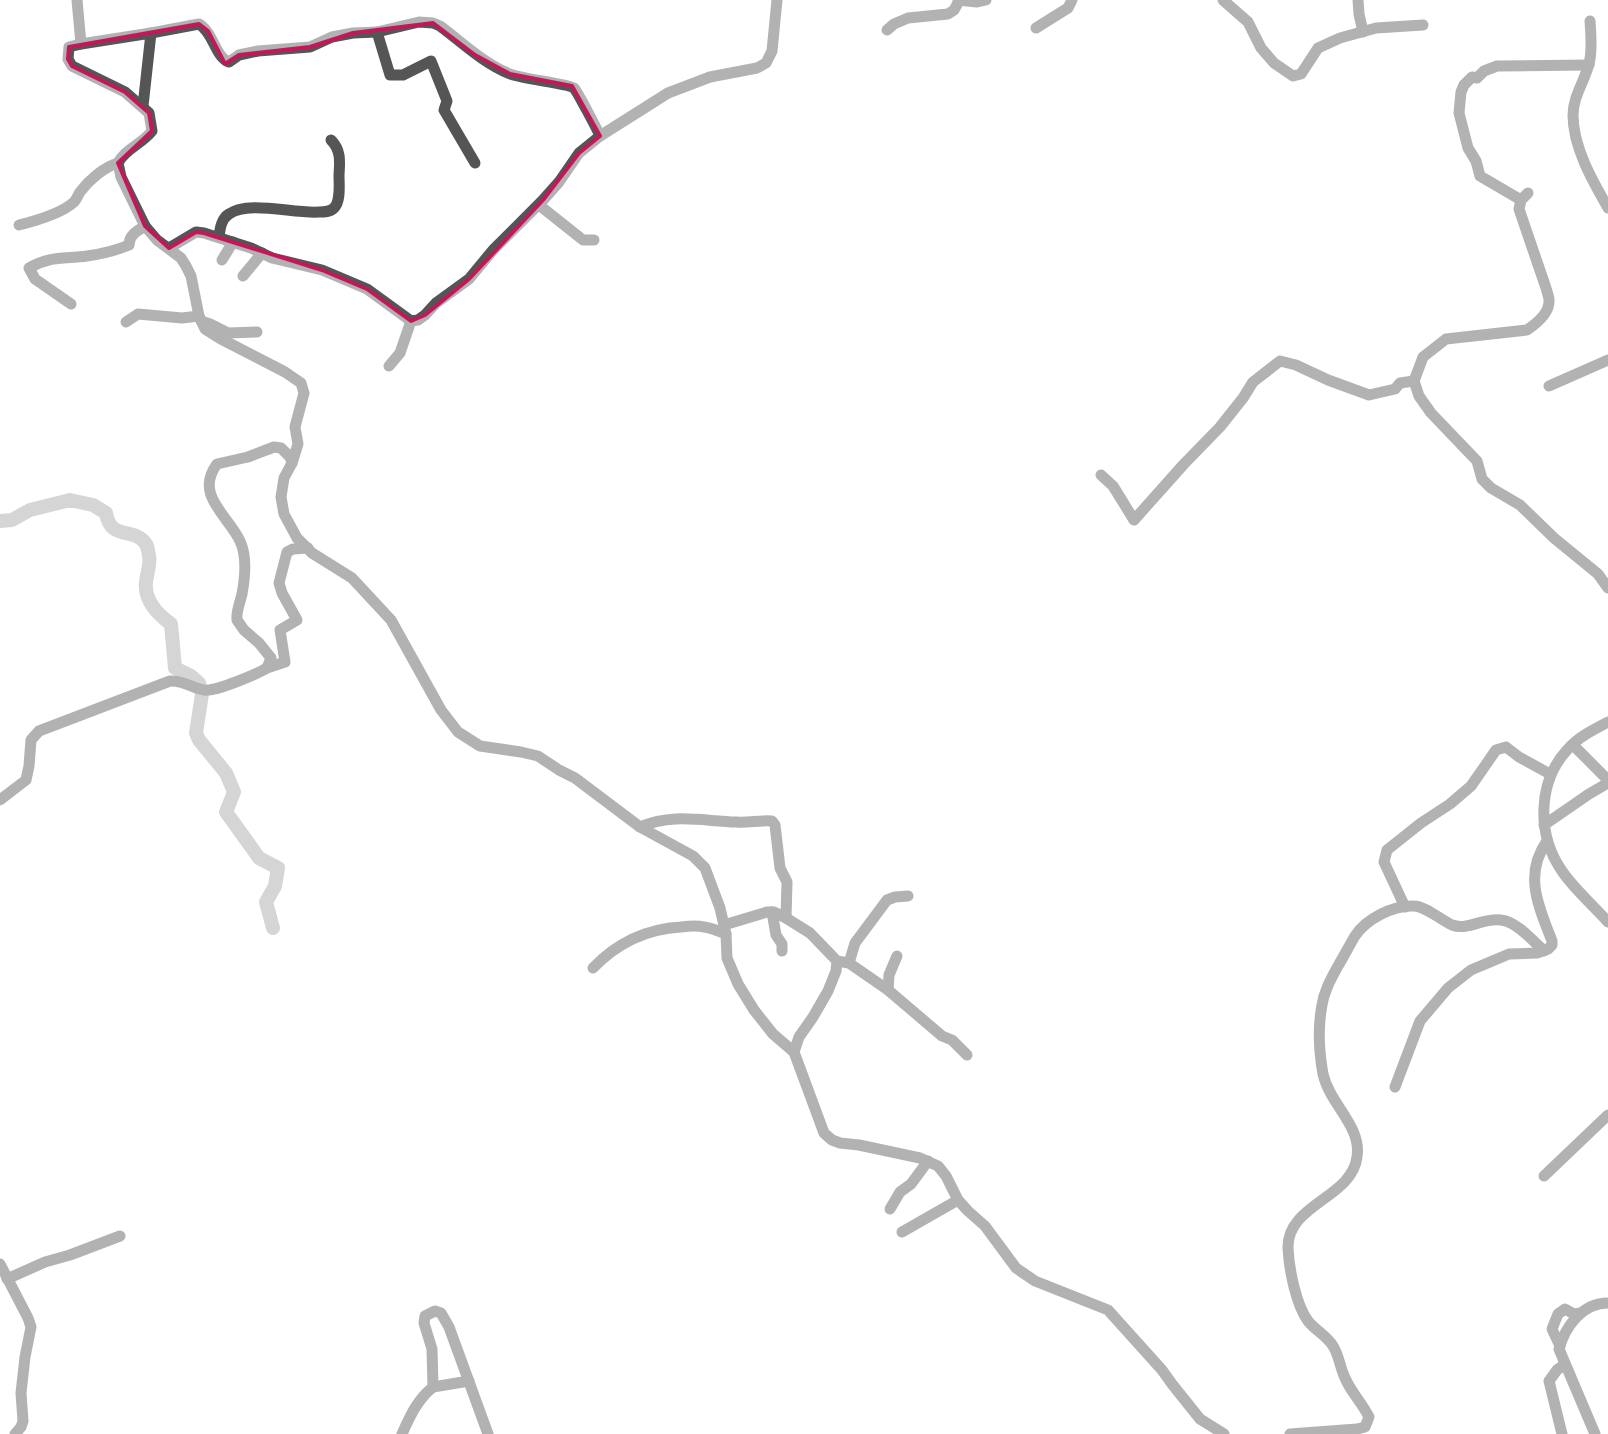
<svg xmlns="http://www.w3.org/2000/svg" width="1608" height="1434" viewBox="0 0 1608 1434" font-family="Helvetica,sans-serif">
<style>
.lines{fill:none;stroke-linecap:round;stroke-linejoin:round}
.river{stroke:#a3a3a3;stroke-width:14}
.minor{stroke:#555;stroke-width:11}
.marked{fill:none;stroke:#c2185b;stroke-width:4;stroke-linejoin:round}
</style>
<rect width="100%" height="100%" fill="#fff"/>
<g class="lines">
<path class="river" d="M 0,521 L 12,520 L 30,510 L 70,500 L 93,505 L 106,513 C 111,542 134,526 146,544 C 148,547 148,552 149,555 C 151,565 147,572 146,582 C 144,600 157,614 171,624 L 175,668 L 191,676 L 199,683 L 202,694 L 196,733 L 199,740 L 226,773 L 234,792 L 226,812 L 259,858 L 278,868 L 275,886 L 266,902 L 273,928"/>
<g class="minor">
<polyline points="77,0 81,44 151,33 143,106"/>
<polyline points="958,0 977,2 986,0"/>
<polyline points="1223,0 1248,22 1261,48 1274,63 1293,76 1301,74 1318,48 1340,38 1376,28 1423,25"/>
<polyline points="1358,0 1359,14 1363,32"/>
<path d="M 1590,21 C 1591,34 1592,47 1590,59 C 1587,78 1573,95 1573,115 C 1573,147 1592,180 1608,208"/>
<polyline points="1036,28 1068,8 1072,0"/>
<polyline points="887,30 894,24 908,18 948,14 954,10 959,1"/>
<polyline points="377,32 390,75 403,75 431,61 447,101 444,110 475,163"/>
<path d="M 151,33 L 199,24 C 214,33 215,57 229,62 L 239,55 L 258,51 L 310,47 L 332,37 L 353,33 L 377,32 L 419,22 L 433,23 L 440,26 C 463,43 483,63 510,74 C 523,79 569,84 574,88 C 577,91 598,131 600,136"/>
<path d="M 81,44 L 69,47 L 68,59 L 72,66 L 125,92 L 149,113 L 152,131 C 142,144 125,149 118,163 L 121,177 L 145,226 L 157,240 L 181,258 L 186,266 L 191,276 L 199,316 L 205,329 L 221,339 L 285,372 L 301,383 L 304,393 L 295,427 L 298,444 L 292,463"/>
<path d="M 1528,193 L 1521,200 L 1519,209 L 1546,288 C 1547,292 1549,297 1549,300 C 1550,313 1536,324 1527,330 L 1446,339 L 1423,357 L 1414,381 L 1419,396 L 1431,413 L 1477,461 L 1482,479 L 1491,488 L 1520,505 L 1554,538 L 1598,574 L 1608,588"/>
<polyline points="1521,200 1480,176 1476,161 1468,148 1459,113 1461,92 1464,85 1472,77 1477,78 1484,71 1497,66 1589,65"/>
<polyline points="539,205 583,240 594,240"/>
<path d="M 19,225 C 35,221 62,213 74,202 C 77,199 78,195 80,192 C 89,180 104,167 118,163"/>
<path d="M 219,237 C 220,229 221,219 229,214 C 248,200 294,214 319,212 C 324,212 330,212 334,208 C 341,201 339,185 339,175 C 340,161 341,150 331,140"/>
<polyline points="169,248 196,232 204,233 251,248 272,258 322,270 367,289 411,321"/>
<polyline points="222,260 233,242"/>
<polyline points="243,276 262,253"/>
<path d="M 71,304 L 35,279 L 29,268 C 49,256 64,259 87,256 C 101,254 115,251 129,245 C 129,235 137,231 145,226"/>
<polyline points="201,321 210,324 228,333 257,332"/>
<polyline points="126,322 138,314 182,318 199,316"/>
<polyline points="389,366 400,353 411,321 418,320 425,315 436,303 469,279 493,250 543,200 559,182 579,153 600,136 668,93 710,77 757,68 766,63 772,51 777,0"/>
<polyline points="1549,386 1608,360"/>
<polyline points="1101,475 1113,486 1134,520 1184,464 1220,427 1243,398 1253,382 1280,361 1296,365 1328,380 1369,395 1395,389 1400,383 1414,381"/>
<polyline points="267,668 285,662 280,630 297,620 282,593 279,583 287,552 293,549 308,548"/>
<path d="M 1608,722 C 1593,730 1578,737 1567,750 C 1537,783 1537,835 1562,871 C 1574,889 1593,905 1608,922"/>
<polyline points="1573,745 1608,780"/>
<path d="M 0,800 L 26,780 L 29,766 L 31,740 L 39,731 L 170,681 C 182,680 193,688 204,690 C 215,692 257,674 267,668 L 271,658 L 259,643 L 244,630 L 237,620 C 236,611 240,603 242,594 C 245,578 247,556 240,541 C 228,515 194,495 217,464 L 248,457 L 274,447 L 281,448 L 290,457 L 292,463 L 284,478 L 281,497 L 284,514 L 297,538 L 312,553 L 352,578 L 391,620 L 441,710 L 458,732 L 480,746 L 521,752 L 538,756 L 559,770 L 575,778 L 640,827 L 693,856 L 705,868 L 720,908 L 726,934 L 727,958 L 738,984 L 754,1010 L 773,1034 L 794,1052 L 824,1133 L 832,1140 L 840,1143 L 859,1145 L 920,1158 L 938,1166 L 946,1176 L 958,1200 L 968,1211 L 985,1226 L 1016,1268 L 1035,1281 L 1108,1310 L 1162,1370 L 1172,1384 L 1200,1419 L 1224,1434"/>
<polyline points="1544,825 1589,794 1608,783"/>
<path d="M 640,827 C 673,813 702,821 736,822 C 748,823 760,820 772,821 L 775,825 L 780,868 L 787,882 L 786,918"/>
<polyline points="1405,907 1384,862 1387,850 1421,823 1450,804 1471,786 1496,750 1506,747 1519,757 1550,774"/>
<polyline points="772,912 776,935 782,944 782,951"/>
<polyline points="724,925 767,912 774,912 786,918 810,933 837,961 849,963 888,990 942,1036 952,1040 967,1055"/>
<polyline points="849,963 855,943 887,900 895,897 908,896"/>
<path d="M 593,968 C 617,943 645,929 681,927 C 688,926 697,925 704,927 C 711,928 719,931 726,934"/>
<polyline points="888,990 889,975 897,956"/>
<polyline points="794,1052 799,1037 813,1017 828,991 836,971 837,961"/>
<path d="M 1395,1087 L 1420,1021 L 1448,988 L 1471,970 L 1509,954 L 1537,953 L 1548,949 L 1552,945 L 1552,941 C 1539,907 1523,875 1547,841"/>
<polyline points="1544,1176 1608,1115"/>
<polyline points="890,1209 900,1192 911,1184 928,1161"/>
<polyline points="902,1232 958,1200"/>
<polyline points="0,1264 28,1318 31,1327 25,1357 21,1393 23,1421 21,1427 15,1434"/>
<polyline points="7,1279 45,1262 70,1255 120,1236"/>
<polyline points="1560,1346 1552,1329 1558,1314 1565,1309 1574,1314 1581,1313"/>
<polyline points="433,1387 469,1381"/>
<path d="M 402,1434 C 410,1416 417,1400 433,1387 L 432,1349 L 424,1323 L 425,1316 L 435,1311 L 441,1313 L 449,1327 L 488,1434"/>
<path d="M 1290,1434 L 1357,1429 L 1365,1427 L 1369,1417 C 1362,1403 1351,1392 1345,1378 C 1340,1368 1339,1355 1333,1346 C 1327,1336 1315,1330 1308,1321 C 1296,1305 1289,1269 1288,1248 C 1287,1204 1352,1198 1357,1157 C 1362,1126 1330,1105 1323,1074 C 1319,1052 1318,1026 1322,1005 C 1324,991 1331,979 1338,966 C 1344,956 1349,946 1355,936 C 1366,919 1393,905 1414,906 C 1425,906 1441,920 1452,925 C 1468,931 1484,917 1501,920 C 1517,922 1532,940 1544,951"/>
<polyline points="1562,1434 1549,1381 1557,1370 1565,1364"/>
<path d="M 1595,1434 L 1559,1349 C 1565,1327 1582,1303 1608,1303"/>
</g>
</g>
<path d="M0 0H1608V1434H0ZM 433,23 L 475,55 L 510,74 L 572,86 L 600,136 L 579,153 L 543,200 L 469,279 L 425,315 L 411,321 L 367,289 L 322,270 L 204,233 L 196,232 L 169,248 L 145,226 L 118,163 L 152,131 L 149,113 L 125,92 L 72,66 L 68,59 L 69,47 L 199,24 L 208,31 L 225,64 L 239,55 L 310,47 L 353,33 Z" fill="#fff" fill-opacity=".55" fill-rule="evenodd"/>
<path class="marked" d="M 433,23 L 475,55 L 510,74 L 572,86 L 600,136 L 579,153 L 543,200 L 469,279 L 425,315 L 411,321 L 367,289 L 322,270 L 204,233 L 196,232 L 169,248 L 145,226 L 118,163 L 152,131 L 149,113 L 125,92 L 72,66 L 68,59 L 69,47 L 199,24 L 208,31 L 225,64 L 239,55 L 310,47 L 353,33 Z"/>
</svg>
